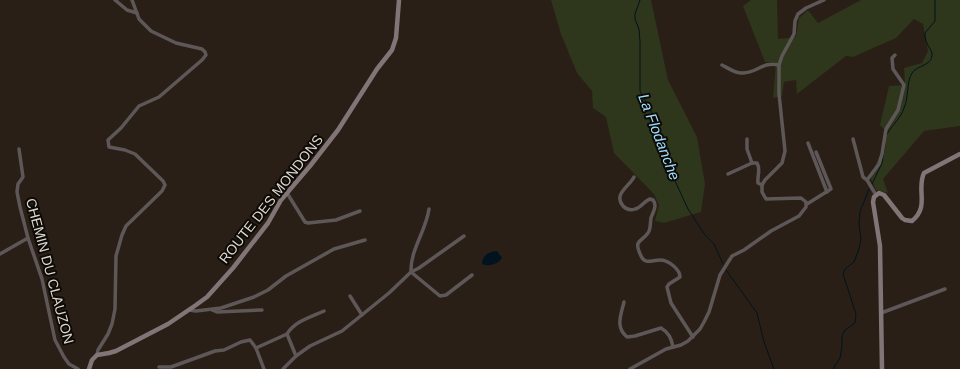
<svg xmlns="http://www.w3.org/2000/svg" width="960" height="369" viewBox="0 0 960 369" font-family="Helvetica,sans-serif">
<style>
.green{fill:#2e361b}
.water{fill:#00131e}
.lines{fill:none;stroke-linecap:round;stroke-linejoin:round}
.stream{stroke:#00131e;stroke-width:1}
.street{stroke:#5e5758;stroke-width:3.5}
.secondary{stroke:#817578;stroke-width:4.5}
.labels{text-anchor:middle;stroke-width:4;stroke-linejoin:round;paint-order:stroke}
.street-label{font-size:14px;fill:#ded8d1;stroke:#0e0a06}
.water-label{font-size:15px;font-style:italic;fill:#9ddefe;stroke:#0e0a06}
</style>
<rect width="100%" height="100%" fill="#291f16"/>
<g class="green">
<polygon points="551,0 651,0 668,80 697,137 705,184 701,212 664,223 655,221 659,205 654,194 614,153 606,117 593,108 592,91 577,73 561,34"/>
<polygon points="751,0 777,0 778,39 796,37 799,18 808,10 818,23 861,0 960,0 960,126 924,131 883,179 888,193 876,190 871,179 874,168 882,151 884,129 880,125 889,86 905,85 904,68 922,63 928,51 923,24 914,19 896,38 853,57 846,56 797,94 796,80 784,82 782,96 773,98 776,62 765,62 743,6"/>
</g>
<path class="water" d="M 497,251 L 502,258 C 498,264 488,267 482,264 C 482,255 489,252 497,251 Z"/>
<g class="lines">
<g class="stream">
<polyline points="640,0 635,14 635,19 639,29 640,42 640,91 652,113 665,148 670,170 688,209 705,235 714,244 723,264"/>
<path d="M 887,134 C 892,125 901,118 904,108 C 909,97 906,83 912,73 C 917,65 932,66 932,55 C 933,50 924,44 925,33 L 935,21 L 935,0"/>
<polyline points="872,184 882,163 885,144"/>
<polyline points="726,270 757,313 764,342 774,369"/>
<polyline points="833,369 840,358 842,346 842,336 845,330 855,323 856,314 843,274 845,269 854,262 859,249 861,238 859,224 860,212 869,189"/>
</g>
<g class="street">
<polyline points="115,0 127,10 137,13"/>
<path d="M 722,65 C 728,68 736,74 743,73 C 757,73 763,61 779,65"/>
<polyline points="747,139 747,149 752,163"/>
<polyline points="853,139 863,177 867,180 876,195"/>
<polyline points="808,143 827,192"/>
<polyline points="19,149 23,177 18,184 17,192 20,207 28,238 42,279 55,340 64,357 69,364 78,369"/>
<path d="M 728,174 L 752,163 L 757,163 C 761,169 757,176 758,183 L 762,185"/>
<path d="M 634,177 C 629,187 613,194 623,206 C 626,209 630,211 635,209 C 641,208 644,201 650,199 L 653,200 C 655,202 655,203 655,206 C 655,210 652,214 651,218 C 650,223 651,229 648,233 C 641,243 633,239 641,256 C 645,265 652,260 660,260 C 668,260 680,269 680,277 L 669,284 L 667,287 L 671,303 L 693,337"/>
<polyline points="867,180 879,164 882,154 886,129 898,110 904,85 893,69 892,58 895,55"/>
<polyline points="287,193 305,222 308,223 336,220 360,211"/>
<polyline points="807,204 831,189 816,152"/>
<polyline points="464,236 419,268 411,272 440,296 446,295 472,275"/>
<polyline points="0,254 28,238"/>
<polyline points="350,296 362,315"/>
<path d="M 624,302 C 621,315 615,327 627,337 L 635,336 L 661,328 C 668,332 672,340 673,347"/>
<polyline points="189,310 196,311 221,308 254,297 268,290 286,276 334,249 365,240"/>
<polyline points="212,310 217,312 262,310"/>
<polyline points="881,313 945,289"/>
<polyline points="256,348 287,334"/>
<polyline points="97,355 98,350 108,334 112,324 115,309 116,256 122,235 126,226 162,191 165,185 163,181 135,154 125,150 109,147 108,140 121,128 139,106 159,97 202,60 206,55 205,52 202,49 176,43 151,31 139,19 132,0"/>
<path d="M 296,356 L 310,346 L 342,331 L 389,293 L 411,272 C 410,250 426,231 429,209"/>
<polyline points="159,367 171,367 215,351 224,350 241,342 250,340 256,348 264,369"/>
<path d="M 283,369 L 296,356 L 287,334 C 295,321 311,317 324,311"/>
<polyline points="630,369 666,349 681,345 688,341 700,329 704,322 709,312 720,275 732,256 744,250 771,231 799,216 806,207 806,202 801,198 766,199 762,192 762,185 765,180 782,163 785,151 779,94 779,65 782,56 794,34 795,21 798,14 806,8 824,0"/>
</g>
<g class="secondary">
<polyline points="89,369 92,360 97,355 109,353 116,351 168,324 196,305 207,297 233,268 268,223 281,200 310,166 338,130 377,69 392,50 396,38 399,0"/>
<path d="M 882,369 L 880,246 L 873,202 L 874,197 L 879,193 L 884,195 L 902,218 L 905,220 L 912,221 C 930,206 916,190 924,173 L 960,154"/>
</g>
</g>
<g class="labels">
<g class="street-label">
<text transform="translate(271 199) rotate(-52)" y="5">ROUTE DES MONDONS</text>
<text transform="translate(50 271) rotate(75)" y="5">CHEMIN DU CLAUZON</text>
</g>
<g class="water-label">
<text transform="translate(659 137) rotate(69)" y="5">La Flodanche</text>
</g>
</g>
</svg>
